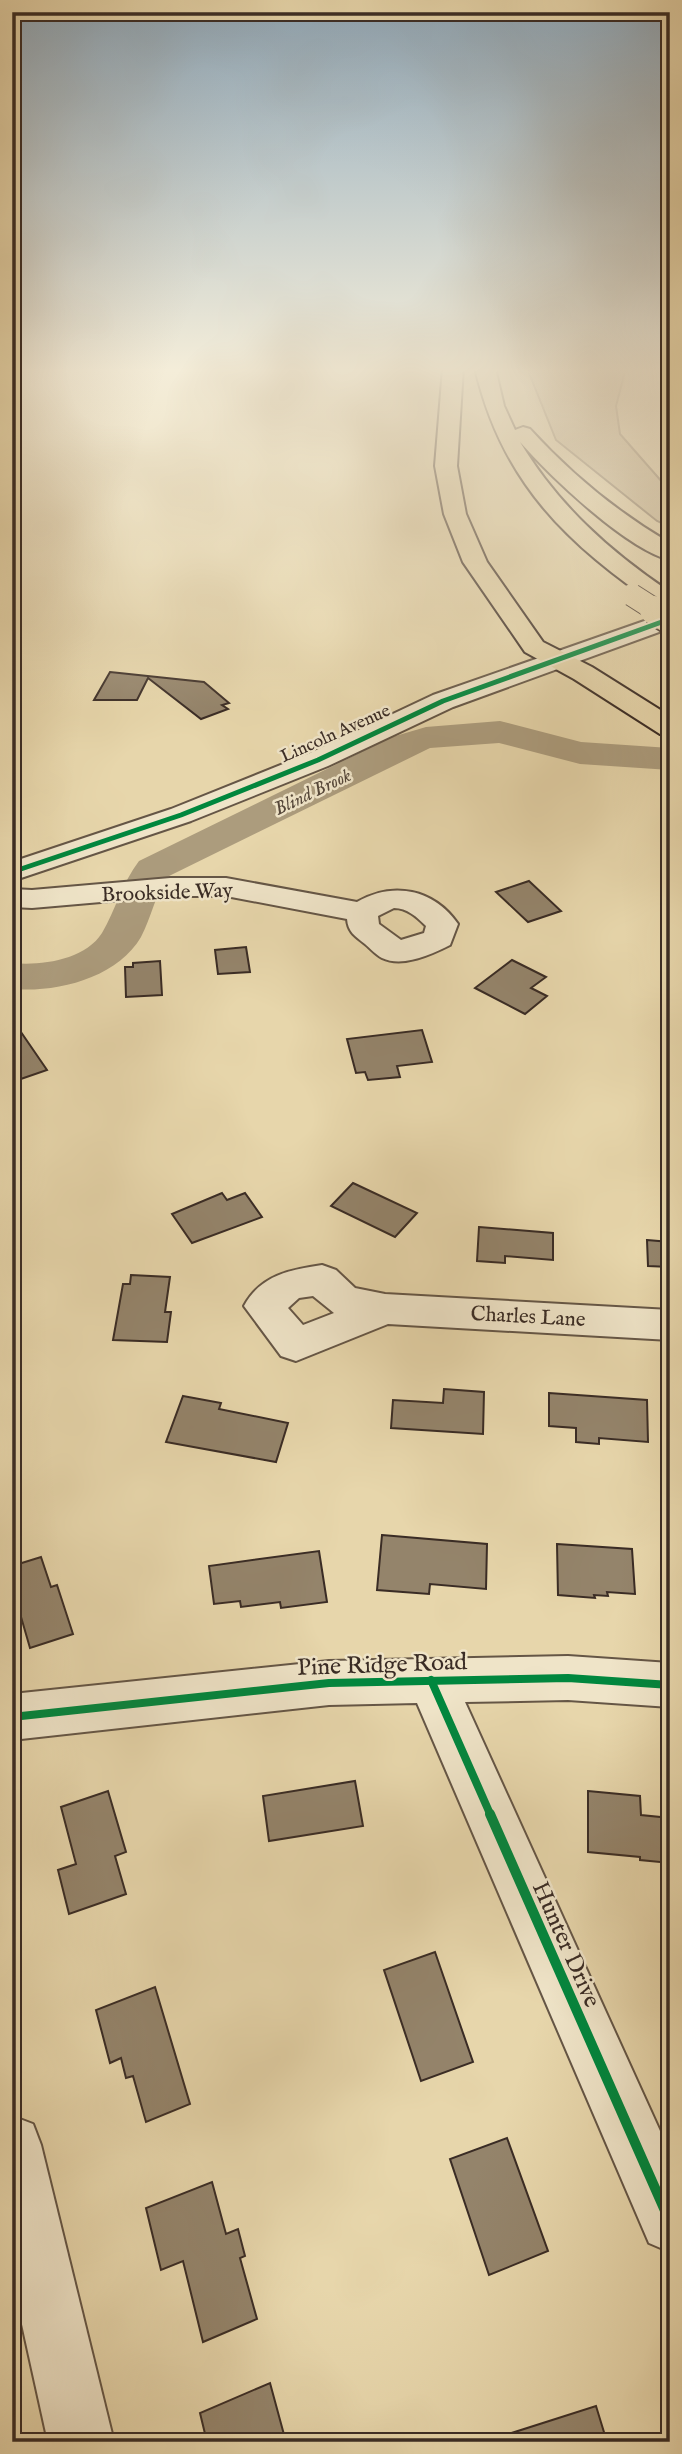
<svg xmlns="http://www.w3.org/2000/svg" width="682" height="2454" viewBox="0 0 682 2454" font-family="'IM FELL English',serif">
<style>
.green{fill:#cab994;stroke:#82725c;stroke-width:2}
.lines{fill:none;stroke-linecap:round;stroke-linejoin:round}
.river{fill:#ac9c7d;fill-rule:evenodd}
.building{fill:#94846b;stroke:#3a2c25;stroke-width:2}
.minor-casing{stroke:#655646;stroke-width:4}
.highway-casing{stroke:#3a2c25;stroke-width:4}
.minor{fill:#efe4c8;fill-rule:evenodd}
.highway{fill:#e7d6ab;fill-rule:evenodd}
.highway-bridge-far1-casing{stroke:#3a2c25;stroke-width:24;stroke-linecap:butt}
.highway-bridge-casing{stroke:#3a2c25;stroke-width:31;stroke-linecap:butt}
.highway-bridge-far1{stroke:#e7d6ab;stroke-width:22}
.highway-bridge{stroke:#e7d6ab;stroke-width:28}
.cycleway-far2-casing{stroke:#efe4c8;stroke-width:9}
.cycleway-far1-casing{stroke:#efe4c8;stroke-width:12}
.cycleway-casing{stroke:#efe4c8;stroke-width:15}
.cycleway-far2{stroke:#00873e;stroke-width:5}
.cycleway-far1{stroke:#00873e;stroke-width:8}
.cycleway{stroke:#00873e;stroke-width:10}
.labels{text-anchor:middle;stroke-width:5;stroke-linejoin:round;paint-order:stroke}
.far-street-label{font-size:18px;fill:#3a2c25;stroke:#efe4c8}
.far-water-label{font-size:19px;font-style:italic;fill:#56483b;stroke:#efe4c8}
.street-label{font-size:21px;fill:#3a2c25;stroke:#efe4c8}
.near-street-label{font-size:24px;fill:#3a2c25;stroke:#efe4c8}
</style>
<rect width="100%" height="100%" fill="#e7d6ab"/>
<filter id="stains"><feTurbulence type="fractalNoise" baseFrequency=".00286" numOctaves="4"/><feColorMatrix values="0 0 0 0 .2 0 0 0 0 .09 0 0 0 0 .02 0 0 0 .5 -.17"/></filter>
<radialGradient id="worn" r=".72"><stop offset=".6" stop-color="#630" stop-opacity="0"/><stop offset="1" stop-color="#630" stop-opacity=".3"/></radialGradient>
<polygon class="green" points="527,368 626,368 616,406 620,434 670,491 670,527 657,521 556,440"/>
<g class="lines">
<path class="river" d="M 500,721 L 581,742 L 670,748 L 670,770 L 580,764 L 499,743 L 430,748 L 167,877 C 155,896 151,918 141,937 C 117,978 57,993 12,989 L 12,963 C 41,966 85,960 102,933 C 116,909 122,883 139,861 L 392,737 L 426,727 Z"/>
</g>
<g class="building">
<polygon points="110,672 204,682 229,703 222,705 228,709 201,719 148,678 137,700 94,700"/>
<polygon points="529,881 561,911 528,922 496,892"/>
<polygon points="246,947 250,972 218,974 215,950"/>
<polygon points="512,960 546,977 531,988 547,996 525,1014 475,988"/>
<polygon points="160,961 162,995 126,997 125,967 133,967 133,963"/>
<polygon points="12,1019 47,1070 12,1082"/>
<polygon points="422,1030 432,1062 397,1066 400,1077 368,1080 365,1072 356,1073 347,1039"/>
<polygon points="353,1183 417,1213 395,1237 331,1206"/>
<polygon points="222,1193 227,1200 245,1193 262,1217 192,1243 172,1214"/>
<polygon points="479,1227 553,1233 553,1260 505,1256 505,1263 477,1261"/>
<polygon points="647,1240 670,1242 670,1267 648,1266"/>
<polygon points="131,1275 170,1277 165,1312 171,1312 167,1342 113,1340 123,1284 130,1284"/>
<polygon points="444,1389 484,1392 483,1434 391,1428 393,1400 443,1403"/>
<polygon points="549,1393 647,1400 648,1442 599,1438 599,1444 576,1442 576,1428 549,1426"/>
<polygon points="183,1396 221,1403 219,1409 288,1423 276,1462 166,1442"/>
<polygon points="382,1535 487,1544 486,1589 430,1584 429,1594 377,1590"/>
<polygon points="557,1544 632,1549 635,1594 607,1592 608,1596 594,1595 595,1598 558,1595"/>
<polygon points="319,1551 327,1602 281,1608 280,1602 241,1607 240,1601 214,1604 209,1566"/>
<polygon points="41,1557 51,1587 57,1585 73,1634 30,1648 17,1603 12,1605 12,1566"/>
<polygon points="355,1781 363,1826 269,1841 263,1796"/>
<polygon points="108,1791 126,1852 115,1856 126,1894 69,1914 58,1870 76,1864 61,1807"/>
<polygon points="588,1791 640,1796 641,1815 670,1818 670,1863 640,1860 640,1857 588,1852"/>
<polygon points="435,1952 473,2062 421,2081 384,1970"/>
<polygon points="155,1987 190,2104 146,2122 133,2076 126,2078 121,2058 110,2063 96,2010"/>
<polygon points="507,2138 548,2251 489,2275 450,2159"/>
<polygon points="212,2182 226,2234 238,2229 245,2256 240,2258 257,2319 203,2342 183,2261 161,2270 146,2208"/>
<polygon points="270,2383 286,2442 207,2442 200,2413"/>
<polygon points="596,2406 607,2442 500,2442 499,2437"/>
</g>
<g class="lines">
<defs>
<g id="minor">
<polygon points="670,612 670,628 453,707 328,766 191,821 12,881 12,862 171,809 308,754 433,695"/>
<path d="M 170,878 L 226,878 L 357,902 C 393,881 434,889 458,924 L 450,945 C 432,954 403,968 382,958 C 376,955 370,948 365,944 C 355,936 348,932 347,919 L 226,896 L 170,896 L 32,908 L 12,907 L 12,889 L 32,890 ZM 394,908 C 407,908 417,917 426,926 L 424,933 L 401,940 L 379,924 L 378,916 Z"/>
<path d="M 322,1265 L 336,1270 L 355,1288 L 385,1294 L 670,1310 L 670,1340 L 388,1324 L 296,1361 L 281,1356 L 244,1306 C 261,1275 289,1270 322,1265 ZM 313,1296 L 334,1313 L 303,1325 L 288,1308 L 299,1298 Z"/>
<polygon points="568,1656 670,1663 670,1707 568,1700 465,1702 670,2153 670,2252 649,2243 417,1703 329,1705 12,1740 12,1694 329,1661"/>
<polygon points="12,2116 33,2124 41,2145 114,2442 48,2442 12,2279"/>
</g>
<g id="highway">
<polygon points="443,368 463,368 457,466 466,514 487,562 543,642 592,667 670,716 670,736 660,734 574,679 525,652 463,562 444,514 435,466"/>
<path d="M 475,368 L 495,368 L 504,406 L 515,430 L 523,427 L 530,429 C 571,474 617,512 670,543 L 670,560 C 626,549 550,476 520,442 C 558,505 609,551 670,592 L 670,610 L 661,608 C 567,544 502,483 475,368 Z"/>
</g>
</defs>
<use href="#minor" class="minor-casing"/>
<use href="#highway" class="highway-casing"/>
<use href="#minor" class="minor"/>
<use href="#highway" class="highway"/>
<defs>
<polyline id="highway-bridge-far1" points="632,595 657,611"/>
<polyline id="highway-bridge" points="654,610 670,620"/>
</defs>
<use href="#highway-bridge-far1" class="highway-bridge-far1-casing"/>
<use href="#highway-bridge" class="highway-bridge-casing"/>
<use href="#highway-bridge-far1" class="highway-bridge-far1"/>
<use href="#highway-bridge" class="highway-bridge"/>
<defs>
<polyline id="cycleway-far2" points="12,872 181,815 318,760 443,701 670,619"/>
<g id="cycleway-far1">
<polyline points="431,1680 491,1816"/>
<polyline points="12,1717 329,1683 568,1678 670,1685"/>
</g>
<polyline id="cycleway" points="490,1814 670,2222"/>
</defs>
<use href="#cycleway-far2" class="cycleway-far2-casing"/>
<use href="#cycleway-far1" class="cycleway-far1-casing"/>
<use href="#cycleway" class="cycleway-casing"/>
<use href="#cycleway-far2" class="cycleway-far2"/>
<use href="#cycleway-far1" class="cycleway-far1"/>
<use href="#cycleway" class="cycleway"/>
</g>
<linearGradient id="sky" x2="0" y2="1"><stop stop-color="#90aabd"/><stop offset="0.52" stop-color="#f4edd9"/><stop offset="1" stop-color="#f4edd9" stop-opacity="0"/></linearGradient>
<rect width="682" height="712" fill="url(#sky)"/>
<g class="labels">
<g class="far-street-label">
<text transform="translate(335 733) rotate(-24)" y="6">Lincoln Avenue</text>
</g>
<g class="far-water-label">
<text transform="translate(312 791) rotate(-26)" y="7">Blind Brook</text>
</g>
<g class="street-label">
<text transform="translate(167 892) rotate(-2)" y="7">Brookside Way</text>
<text transform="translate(528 1316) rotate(3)" y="7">Charles Lane</text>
</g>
<g class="near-street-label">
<text transform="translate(382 1664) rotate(-2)" y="8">Pine Ridge Road</text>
<text transform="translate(567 1944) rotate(66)" y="8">Hunter Drive</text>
</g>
</g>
<rect width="682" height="2454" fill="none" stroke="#e7d6ab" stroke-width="42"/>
<rect x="14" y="14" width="654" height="2426" fill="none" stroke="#3a2c25" stroke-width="3.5"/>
<rect x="21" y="21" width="640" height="2412" fill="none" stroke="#3a2c25" stroke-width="2"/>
<rect width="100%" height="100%" filter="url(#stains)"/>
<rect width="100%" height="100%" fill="url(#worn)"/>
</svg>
